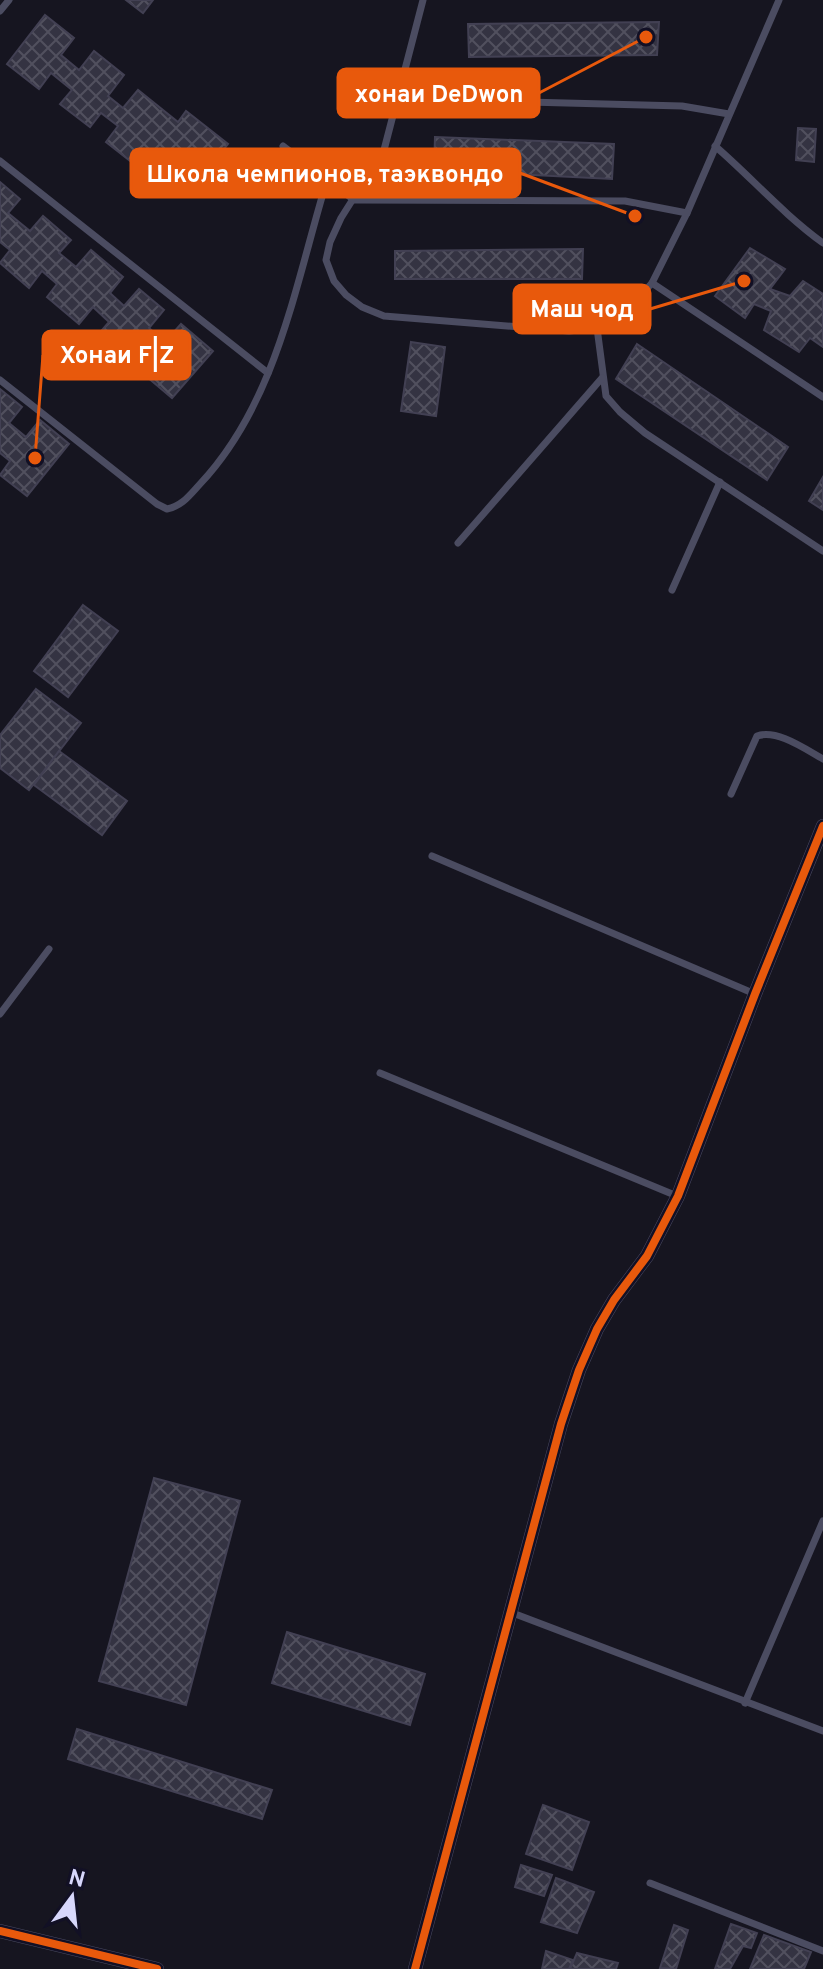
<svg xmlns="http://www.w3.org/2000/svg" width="823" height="1969" viewBox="0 0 823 1969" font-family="Overpass,sans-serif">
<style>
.building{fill:url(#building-cross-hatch);stroke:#424053;stroke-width:2}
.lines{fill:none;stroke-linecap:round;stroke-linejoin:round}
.service{stroke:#4b4c61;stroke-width:7}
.minor{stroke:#4b4c61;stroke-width:14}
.cycleway-casing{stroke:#121025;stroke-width:13}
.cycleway{stroke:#e8590c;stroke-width:8}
.leader{fill:none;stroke:#e8590c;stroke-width:3}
.callout-dot{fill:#e8590c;stroke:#121025;stroke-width:3}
.callout{fill:#e8590c;stroke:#e8590c;stroke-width:3}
.callout-label{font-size:24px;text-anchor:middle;font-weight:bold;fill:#fff}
</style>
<defs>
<pattern id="building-cross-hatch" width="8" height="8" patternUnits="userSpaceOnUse" patternTransform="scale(2)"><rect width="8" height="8" fill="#343342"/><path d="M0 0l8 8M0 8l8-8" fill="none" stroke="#51505e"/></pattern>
</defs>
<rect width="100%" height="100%" fill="#161520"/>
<g class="building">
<polygon points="126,0 153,0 143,13"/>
<polygon points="45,15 74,38 61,55 79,70 94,51 124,75 108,96 123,108 138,90 178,122 186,111 228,144 192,189 153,158 143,171 106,142 118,126 101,113 90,127 60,104 72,90 51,73 39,89 7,64"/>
<polygon points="659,22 657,55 469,57 468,24"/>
<polygon points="798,128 816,129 814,162 796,160"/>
<polygon points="435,137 614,144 612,179 434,170"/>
<polygon points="0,182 20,199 8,213 30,231 43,216 71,240 59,253 76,267 91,250 123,277 110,293 124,306 139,289 164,310 149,328 165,342 181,324 213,351 172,398 141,372 154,357 136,342 123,358 97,336 109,322 93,307 79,324 47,297 57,284 42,271 29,288 0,263 10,250 0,242"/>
<polygon points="750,248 785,269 770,289 790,296 803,281 823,294 823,347 810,338 799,352 764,330 771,311 754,304 745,318 715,296"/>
<polygon points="583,249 582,279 395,279 395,251"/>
<polygon points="411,342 445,347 436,416 401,411"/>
<polygon points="637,344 788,447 767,480 616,379"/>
<polygon points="0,389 22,407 9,423 26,437 40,420 69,444 27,496 0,475 10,461 0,453"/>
<polygon points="823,477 823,510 809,501"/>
<polygon points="83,605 118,631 68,697 34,671"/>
<polygon points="36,689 81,723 29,790 0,768 0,735"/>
<polygon points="59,751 127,801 102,835 34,785"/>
<polygon points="154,1478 240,1501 186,1705 99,1681"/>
<polygon points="287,1632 425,1674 410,1725 272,1683"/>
<polygon points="77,1729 272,1790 262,1819 68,1759"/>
<polygon points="543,1805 589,1822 572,1870 526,1854"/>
<polygon points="521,1865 552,1875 544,1896 515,1887"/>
<polygon points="556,1878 594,1892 577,1933 541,1922"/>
<polygon points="731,1924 757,1933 751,1948 743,1946 730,1969 715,1969"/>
<polygon points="674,1925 688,1930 676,1969 660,1968"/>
<polygon points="764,1935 811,1952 804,1969 750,1969"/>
<polygon points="546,1951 573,1960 569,1969 542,1969"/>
<polygon points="577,1953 618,1963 616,1969 570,1969"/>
</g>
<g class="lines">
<g class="service">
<polyline points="423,0 384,150 341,218 330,242 326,260 334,281 346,295 362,307 384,316 569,331 597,328 620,318 652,283 687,213 779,0"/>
<polyline points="0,11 9,0"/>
<polyline points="452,100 682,106 729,114"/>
<polyline points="283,146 354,200 625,201 687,213"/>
<path d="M 715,146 C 752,178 783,214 823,243"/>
<polyline points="0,161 268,373"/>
<polyline points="652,283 823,397"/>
<polyline points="597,328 606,396 620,412 645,433 823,551"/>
<path d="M 0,380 L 157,504 L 167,509 C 182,506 189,496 200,484 C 277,402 295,285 327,180"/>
<polyline points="458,543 602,378"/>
<polyline points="672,590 720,482"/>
<path d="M 731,794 L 757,736 C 777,729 805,749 823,759"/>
<polyline points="432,856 755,994"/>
<polyline points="0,1014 49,949"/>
<polyline points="380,1073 677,1196"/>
<polyline points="510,1612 823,1731"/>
<polyline points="745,1703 823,1521"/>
<polyline points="650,1883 823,1951"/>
</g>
<g class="minor">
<polyline points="0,1931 157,1969"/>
<polyline points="415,1969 561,1424 579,1370 597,1329 614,1300 647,1256 678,1196 755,994 823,826"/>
</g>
<defs>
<g id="cycleway">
<polyline points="0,1931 157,1969"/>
<polyline points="415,1969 561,1424 579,1370 597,1329 614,1300 647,1256 678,1196 755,994 823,826"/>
</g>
</defs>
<use href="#cycleway" class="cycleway-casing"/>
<use href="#cycleway" class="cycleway"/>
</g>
<path class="leader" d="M646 37L539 93M635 216L520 173M744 281L650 309M35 458L43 355"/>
<g class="callout-dot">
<circle cx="646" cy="37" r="8"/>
<circle cx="635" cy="216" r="8"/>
<circle cx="744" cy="281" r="8"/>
<circle cx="35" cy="458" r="8"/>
</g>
<g class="callout">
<rect x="338" y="69" width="201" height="48" rx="8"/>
<rect x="131" y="149" width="389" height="48" rx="8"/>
<rect x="514" y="285" width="136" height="48" rx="8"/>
<rect x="43" y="331" width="147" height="48" rx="8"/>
</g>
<g class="callout-label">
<text x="439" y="102">хонаи DeDwon</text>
<text x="325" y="182">Школа чемпионов, таэквондо</text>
<text x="582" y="317">Маш чод</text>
<text x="117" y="363">Хонаи F|Z</text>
</g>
<g transform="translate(72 1897) rotate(15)" stroke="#121025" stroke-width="6" paint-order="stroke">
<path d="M0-6L14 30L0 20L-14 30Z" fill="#d7d7fc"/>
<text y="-12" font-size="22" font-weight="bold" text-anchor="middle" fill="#d7d7fc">N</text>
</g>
</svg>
